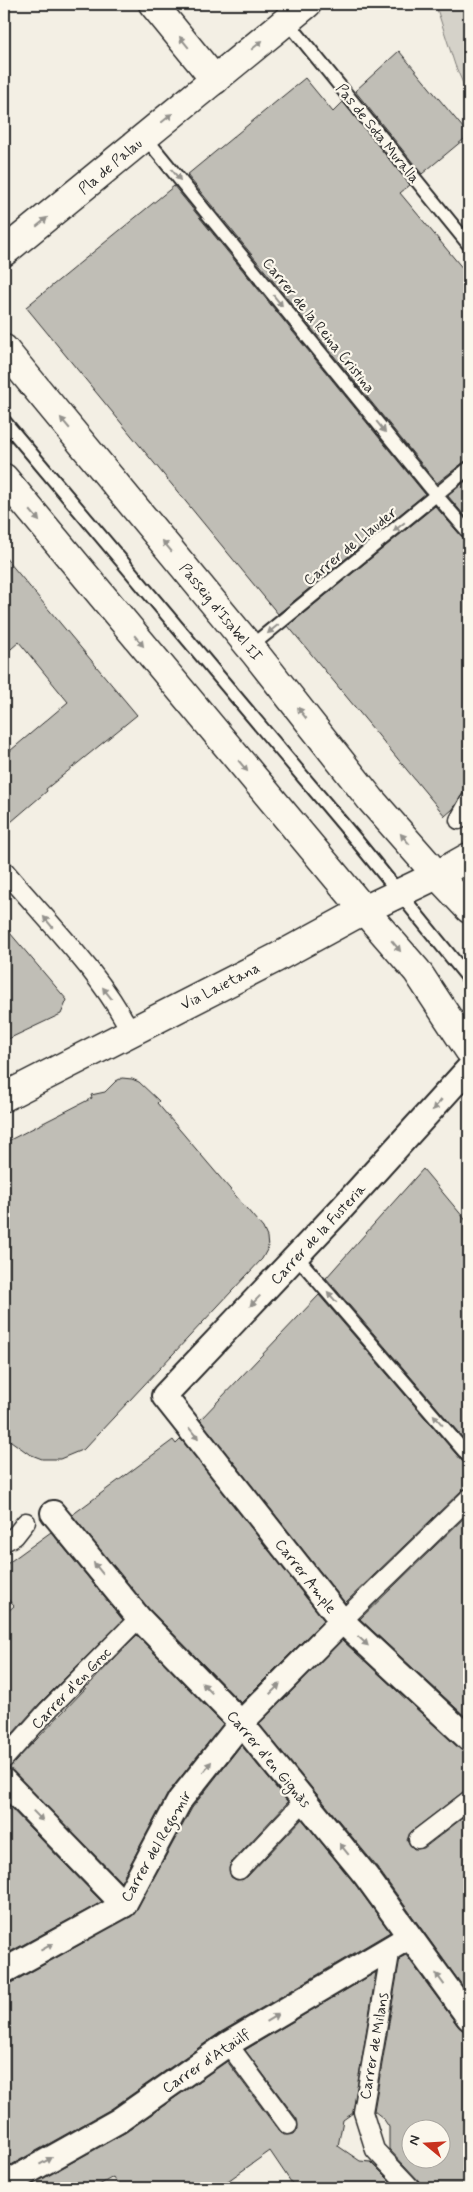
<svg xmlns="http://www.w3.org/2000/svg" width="473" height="2192" viewBox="0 0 473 2192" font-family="Mynerve,sans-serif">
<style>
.green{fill:#d5d2c9;stroke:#807e7a}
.building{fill:#c0beb6;stroke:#2b2b2b;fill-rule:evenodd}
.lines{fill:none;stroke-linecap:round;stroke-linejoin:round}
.service-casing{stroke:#2b2b2b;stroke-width:16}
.pedestrian-casing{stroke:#2b2b2b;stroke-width:21}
.minor-casing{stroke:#2b2b2b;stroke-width:28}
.tertiary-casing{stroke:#2b2b2b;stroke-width:31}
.secondary-casing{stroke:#2b2b2b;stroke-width:31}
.service{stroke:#fbf7ec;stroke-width:12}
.pedestrian{stroke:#fbf7ec;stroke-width:18}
.minor{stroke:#fbf7ec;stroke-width:24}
.tertiary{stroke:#fbf7ec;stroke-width:28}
.secondary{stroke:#fbf7ec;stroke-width:28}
.oneway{fill:#93918c}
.labels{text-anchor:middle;stroke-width:4.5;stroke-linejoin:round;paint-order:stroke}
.street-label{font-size:15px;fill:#2b2b2b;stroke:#fbf7ec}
</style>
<rect width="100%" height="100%" fill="#f3efe4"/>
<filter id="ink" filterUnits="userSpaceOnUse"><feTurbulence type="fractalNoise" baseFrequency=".02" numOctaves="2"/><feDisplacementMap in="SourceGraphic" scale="10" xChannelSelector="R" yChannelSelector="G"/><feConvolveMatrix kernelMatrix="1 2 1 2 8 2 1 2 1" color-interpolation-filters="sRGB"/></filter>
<g filter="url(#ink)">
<polygon class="green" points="444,4 463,4 469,19 469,97 455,65 437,9"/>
<g class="building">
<polygon points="399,51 469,135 422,174 355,91"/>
<polygon points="305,78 333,112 343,102 410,185 400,193 469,276 469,460 464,462 437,483 187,175"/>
<polygon points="174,186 425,494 278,614 26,307"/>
<polygon points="469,478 469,521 448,496"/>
<polygon points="435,506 463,538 469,541 469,791 463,793 453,809 445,816 288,626"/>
<polygon points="4,556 137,715 46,789 47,791 4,828 4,756 68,702 19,642 4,655"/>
<polygon points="4,926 67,1000 61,1014 4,1041"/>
<polygon points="122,1078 132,1079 139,1082 159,1101 157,1103 263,1228 267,1237 268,1248 262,1259 84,1449 60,1459 42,1459 29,1454 4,1436 4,1143 92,1098 91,1095 105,1092 116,1081"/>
<polygon points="423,1169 469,1224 469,1445 326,1278"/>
<polygon points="319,1295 463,1462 469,1465 469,1488 462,1490 345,1603 200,1420"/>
<polygon points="181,1439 324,1620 241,1703 149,1609 72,1515 173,1440 176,1444"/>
<polygon points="469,1513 469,1720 360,1619"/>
<polygon points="51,1532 123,1620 40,1703 4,1743 4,1615 14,1606 4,1595 4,1566"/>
<polygon points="137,1635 223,1724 168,1793 121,1882 9,1768"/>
<polygon points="342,1640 460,1749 469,1752 469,1790 463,1792 412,1831 407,1840 414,1849 424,1848 469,1813 469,1995 377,1867 259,1724"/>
<polygon points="241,1745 288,1802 231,1863 229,1868 231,1877 237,1880 247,1877 302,1819 355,1884 390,1932 221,2032 111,2109 4,2169 4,1985 11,1983 134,1914 192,1808"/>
<polygon points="4,1801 102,1902 4,1955"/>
<path d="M 406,1955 L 458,2026 L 463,2030 L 469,2032 L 469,2188 L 421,2188 L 419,2181 L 389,2149 L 389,2127 L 383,2118 L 374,2111 L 400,1958 ZM 410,2130 L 440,2130 L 440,2160 L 410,2160 Z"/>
<polygon points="376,1972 353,2113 343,2120 338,2146 360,2161 371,2162 397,2188 295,2188 270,2151 218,2188 120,2188 113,2177 94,2188 26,2188 126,2132 227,2061 279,2131 284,2135 294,2134 298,2129 297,2119 245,2050"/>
</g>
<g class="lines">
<defs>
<g id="service">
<polyline points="287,21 469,245"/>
<polyline points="145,137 437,496 469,533"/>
<polyline points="4,421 357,841 469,979"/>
<polyline points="250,647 469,468"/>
<polyline points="297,1257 469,1457"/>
</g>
<g id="pedestrian">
<polyline points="459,820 469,802"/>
<path d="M 4,870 C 45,919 102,974 130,1031"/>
<polyline points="4,1542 15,1536 26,1522"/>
<polyline points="342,1621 469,1498"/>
<polyline points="4,1759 48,1710 139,1618"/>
<polyline points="418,1839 469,1800"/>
<polyline points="239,1870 304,1801"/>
<polyline points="391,1948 363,2112 375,2150 411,2188"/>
<polyline points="228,2044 288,2125"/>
</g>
<g id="minor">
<polyline points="469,1068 342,1208 164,1396 342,1621 469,1739"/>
<polyline points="53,1513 139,1618 241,1723 366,1876 469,2018"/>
<polyline points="4,1781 124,1905"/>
<polyline points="4,1971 124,1905 180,1800 241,1723 342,1621"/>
<polyline points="4,2185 118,2121 228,2044 409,1937"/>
</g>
<g id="tertiary">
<polyline points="153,4 215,80"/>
<polyline points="4,252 307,4"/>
<polyline points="4,349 255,653 371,800 437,875"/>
<polyline points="4,478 364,910"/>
</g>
<g id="secondary">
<polyline points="437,875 469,909"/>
<polyline points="364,910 417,971 469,1050"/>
<polyline points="4,1097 276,958 364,910 437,875 469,857"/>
</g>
</defs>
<use href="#service" class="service-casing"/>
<use href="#pedestrian" class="pedestrian-casing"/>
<use href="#minor" class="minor-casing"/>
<use href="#tertiary" class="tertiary-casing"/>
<use href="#secondary" class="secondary-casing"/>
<use href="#service" class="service"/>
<use href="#pedestrian" class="pedestrian"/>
<use href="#minor" class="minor"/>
<use href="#tertiary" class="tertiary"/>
<use href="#secondary" class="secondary"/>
</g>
<defs><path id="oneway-solid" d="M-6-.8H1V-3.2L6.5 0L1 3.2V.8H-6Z" transform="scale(1.25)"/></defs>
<g class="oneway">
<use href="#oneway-solid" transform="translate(184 42) rotate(-129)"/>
<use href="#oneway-solid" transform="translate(257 45) rotate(-39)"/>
<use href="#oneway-solid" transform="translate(167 118) rotate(-39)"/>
<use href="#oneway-solid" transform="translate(176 175) rotate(51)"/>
<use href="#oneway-solid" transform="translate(42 222) rotate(-40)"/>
<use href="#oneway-solid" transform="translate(278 301) rotate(51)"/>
<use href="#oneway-solid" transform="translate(65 423) rotate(-130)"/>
<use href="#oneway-solid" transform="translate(381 427) rotate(51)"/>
<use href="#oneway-solid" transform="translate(35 516) rotate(50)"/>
<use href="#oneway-solid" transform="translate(399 527) rotate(141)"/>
<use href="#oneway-solid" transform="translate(167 546) rotate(-130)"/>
<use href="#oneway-solid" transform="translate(273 629) rotate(140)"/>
<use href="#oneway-solid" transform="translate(139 641) rotate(50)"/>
<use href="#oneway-solid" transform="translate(302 713) rotate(-128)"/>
<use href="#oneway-solid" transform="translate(243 766) rotate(50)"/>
<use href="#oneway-solid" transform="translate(405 839) rotate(-131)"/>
<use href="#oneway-solid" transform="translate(48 922) rotate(-130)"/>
<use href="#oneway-solid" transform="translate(396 946) rotate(50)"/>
<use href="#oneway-solid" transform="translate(107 993) rotate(-128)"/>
<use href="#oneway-solid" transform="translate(437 1105) rotate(131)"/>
<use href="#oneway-solid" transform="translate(332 1297) rotate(-131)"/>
<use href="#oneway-solid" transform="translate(255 1301) rotate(134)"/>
<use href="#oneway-solid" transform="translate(438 1420) rotate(-131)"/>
<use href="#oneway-solid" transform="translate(194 1434) rotate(51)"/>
<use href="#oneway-solid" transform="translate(98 1568) rotate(-129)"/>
<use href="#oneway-solid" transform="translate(363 1641) rotate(43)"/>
<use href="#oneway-solid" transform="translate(207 1688) rotate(-134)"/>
<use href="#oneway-solid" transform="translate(275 1689) rotate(-45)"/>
<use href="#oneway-solid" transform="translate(207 1767) rotate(-51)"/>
<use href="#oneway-solid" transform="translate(38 1816) rotate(46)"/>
<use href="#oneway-solid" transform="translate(344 1849) rotate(-129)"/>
<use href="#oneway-solid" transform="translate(47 1947) rotate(-29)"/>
<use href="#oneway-solid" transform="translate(440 1979) rotate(-126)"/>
<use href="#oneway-solid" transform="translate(272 2018) rotate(-31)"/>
<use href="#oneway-solid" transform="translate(46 2161) rotate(-29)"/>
</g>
</g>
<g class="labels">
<g class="street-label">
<text transform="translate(378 133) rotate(51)" y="5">Pas de Sota Muralla</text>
<text transform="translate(110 166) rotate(-40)" y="5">Pla de Palau</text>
<text transform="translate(319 325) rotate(51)" y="5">Carrer de la Reina Cristina</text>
<text transform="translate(350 546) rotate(-39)" y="5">Carrer de Llauder</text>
<text transform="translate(221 612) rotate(51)" y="5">Passeig d'Isabel II</text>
<text transform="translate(220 986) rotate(-27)" y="5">Via Laietana</text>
<text transform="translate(318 1234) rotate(-47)" y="5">Carrer de la Fusteria</text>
<text transform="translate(306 1576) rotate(52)" y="5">Carrer Ample</text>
<text transform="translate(71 1688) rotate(-46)" y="5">Carrer d'en Groc</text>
<text transform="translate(269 1759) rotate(50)" y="5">Carrer d'en Gignàs</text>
<text transform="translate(156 1846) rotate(-60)" y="5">Carrer del Regomir</text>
<text transform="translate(374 2046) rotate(-80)" y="5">Carrer de Milans</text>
<text transform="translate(206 2061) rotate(-34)" y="5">Carrer d'Ataülf</text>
</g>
</g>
<rect width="473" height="2192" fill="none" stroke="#fbf7ec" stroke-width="20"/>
<rect x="10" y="10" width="453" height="2172" fill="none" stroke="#2b2b2b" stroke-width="2" filter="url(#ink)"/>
<g transform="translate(426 2144) rotate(288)"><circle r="24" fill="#fbf7ec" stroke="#a8a59f"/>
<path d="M0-4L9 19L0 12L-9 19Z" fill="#c8321e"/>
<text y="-8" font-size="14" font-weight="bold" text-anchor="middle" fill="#2b2b2b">N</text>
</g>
</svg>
